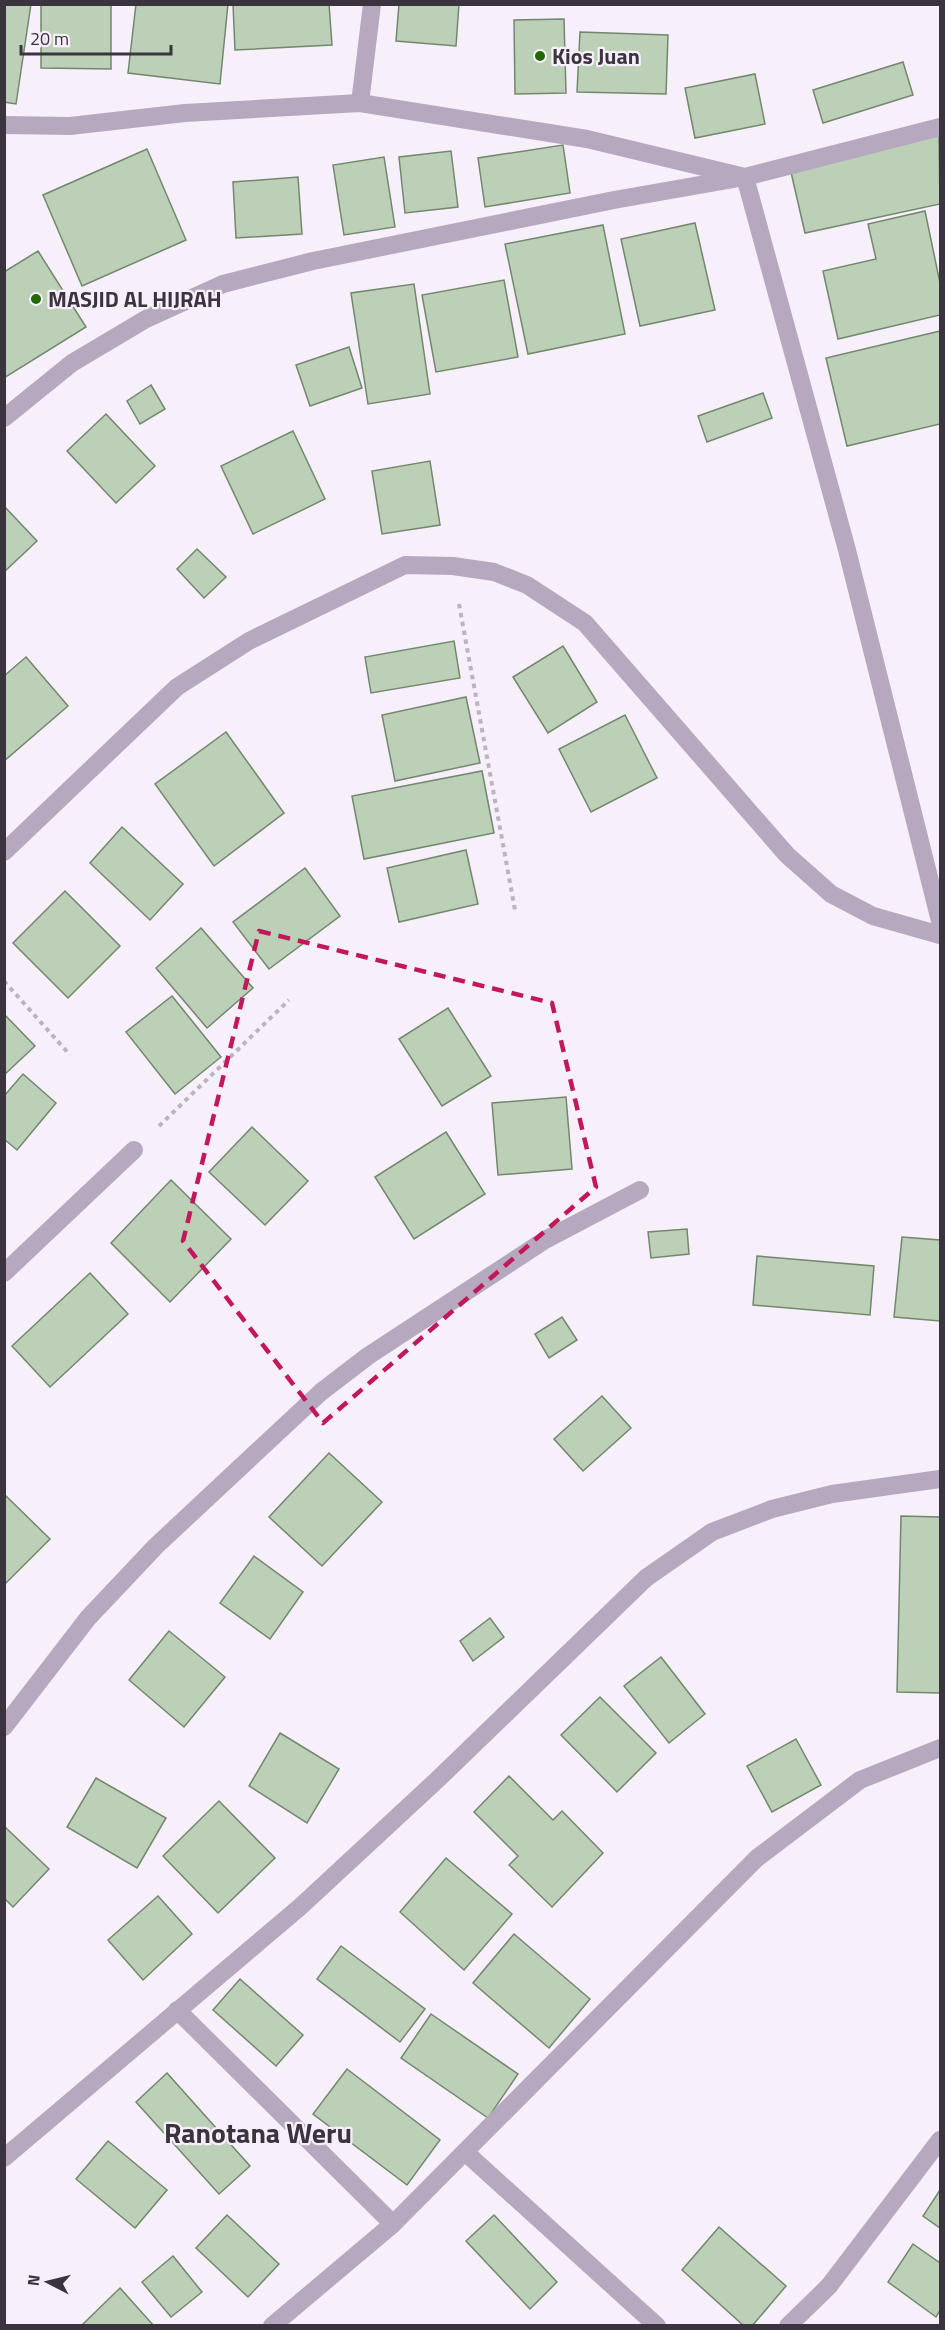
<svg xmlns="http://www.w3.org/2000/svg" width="945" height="2330" viewBox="0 0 945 2330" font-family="'Titillium Web',sans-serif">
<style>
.building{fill:#bbd0b6;stroke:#73876f;stroke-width:1.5}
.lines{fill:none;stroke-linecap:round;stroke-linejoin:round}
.path{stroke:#bbb4bf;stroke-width:4;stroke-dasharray:4.5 4.5;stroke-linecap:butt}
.street{stroke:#b6a8be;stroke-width:18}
.marked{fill:none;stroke:#c2185b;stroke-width:4.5;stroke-dasharray:12 8;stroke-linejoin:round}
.poi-dot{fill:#1f6803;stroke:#f7f0fb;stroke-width:2}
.labels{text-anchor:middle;stroke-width:4.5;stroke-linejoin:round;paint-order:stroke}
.poi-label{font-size:22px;font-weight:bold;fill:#3b343e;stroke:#f7f0fb;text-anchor:start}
.district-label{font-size:28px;font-weight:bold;fill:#3b343e;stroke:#f7f0fb}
</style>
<rect width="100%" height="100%" fill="#f7f0fb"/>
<g class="building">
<polygon points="4,4 31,4 16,104 4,102"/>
<polygon points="41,4 111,4 111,69 41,68"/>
<polygon points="136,4 228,4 220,84 128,73"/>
<polygon points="233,4 329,4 332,45 235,50"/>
<polygon points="399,4 459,4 456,46 396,41"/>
<polygon points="564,19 566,93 515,94 514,20"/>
<polygon points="580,32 668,35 666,94 577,92"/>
<polygon points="903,62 913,95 823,123 813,90"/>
<polygon points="755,74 765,124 695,138 685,88"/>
<polygon points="939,135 940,204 805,233 790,168"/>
<polygon points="563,145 570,193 485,207 478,158"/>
<polygon points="147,149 186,240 82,286 43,195"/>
<polygon points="451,151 458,207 405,213 399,157"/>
<polygon points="384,157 395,227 344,235 333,165"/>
<polygon points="298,177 302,234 236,238 233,182"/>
<polygon points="925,211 940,283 940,315 838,339 823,271 876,259 868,224"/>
<polygon points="695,223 715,310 640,326 621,239"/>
<polygon points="603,225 625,334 528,354 505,244"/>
<polygon points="38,251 86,327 4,378 4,272"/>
<polygon points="504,280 518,357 436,372 422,295"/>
<polygon points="414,284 430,394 368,404 351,293"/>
<polygon points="940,331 940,424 847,446 826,358"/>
<polygon points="349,347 362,388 310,406 296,365"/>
<polygon points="151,385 165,409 140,424 127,401"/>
<polygon points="763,393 772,418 707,442 698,416"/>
<polygon points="106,414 155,466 116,503 67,451"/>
<polygon points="293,431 325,499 253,534 221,466"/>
<polygon points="430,461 440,525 382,534 372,471"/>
<polygon points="4,506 37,541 4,572"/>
<polygon points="197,549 226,577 204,598 177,569"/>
<polygon points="454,641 460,678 371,693 365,657"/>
<polygon points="563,646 597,702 548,733 513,677"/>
<polygon points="26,657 68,706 4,761 4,676"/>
<polygon points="466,697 480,763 395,781 382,715"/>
<polygon points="625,715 657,778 591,812 559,749"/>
<polygon points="226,732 284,813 214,866 155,784"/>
<polygon points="482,771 494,833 364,859 352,796"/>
<polygon points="122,827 183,884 150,920 90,863"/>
<polygon points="466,850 478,904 399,922 387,868"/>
<polygon points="305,868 340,916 269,969 233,922"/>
<polygon points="65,891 120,946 68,998 13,943"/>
<polygon points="201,928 253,988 207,1028 156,968"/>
<polygon points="172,996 221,1057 175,1094 126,1032"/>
<polygon points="448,1008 491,1076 442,1106 399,1039"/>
<polygon points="4,1014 35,1046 4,1075"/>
<polygon points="23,1074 56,1103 17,1150 4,1139 4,1096"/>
<polygon points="566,1097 572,1169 498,1175 492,1103"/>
<polygon points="252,1127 308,1181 265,1225 209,1172"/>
<polygon points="446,1132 485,1194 414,1239 375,1177"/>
<polygon points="171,1180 231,1239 170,1302 111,1243"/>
<polygon points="687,1229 689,1254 651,1258 648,1232"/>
<polygon points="902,1237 940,1240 940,1321 894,1317"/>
<polygon points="757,1256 874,1266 870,1315 753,1305"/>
<polygon points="90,1273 128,1314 50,1387 12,1346"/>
<polygon points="562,1317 577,1340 549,1358 535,1334"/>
<polygon points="602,1396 631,1428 583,1471 554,1439"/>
<polygon points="329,1453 382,1502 322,1566 269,1517"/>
<polygon points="4,1494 50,1539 4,1585"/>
<polygon points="901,1516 940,1517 940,1693 897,1692"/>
<polygon points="254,1556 303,1592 270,1639 220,1603"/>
<polygon points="490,1618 504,1637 473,1661 460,1641"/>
<polygon points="169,1631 225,1677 184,1727 129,1680"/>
<polygon points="661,1657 705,1714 669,1743 624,1686"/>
<polygon points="600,1697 656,1753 617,1792 561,1735"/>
<polygon points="280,1733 339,1769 307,1823 249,1786"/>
<polygon points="796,1739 821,1785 772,1812 747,1766"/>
<polygon points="509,1776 553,1820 562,1811 603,1853 552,1907 509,1865 518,1856 474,1812"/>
<polygon points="96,1778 166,1818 137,1868 67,1827"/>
<polygon points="219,1801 275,1858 218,1913 163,1856"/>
<polygon points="4,1826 49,1869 13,1907 4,1898"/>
<polygon points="446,1858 512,1914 464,1970 400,1912"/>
<polygon points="158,1896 192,1934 143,1980 108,1940"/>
<polygon points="514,1934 590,1999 549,2048 473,1983"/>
<polygon points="341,1946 425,2009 400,2042 317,1979"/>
<polygon points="240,1979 303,2035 276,2066 213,2010"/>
<polygon points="431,2014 518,2074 488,2118 401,2058"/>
<polygon points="347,2069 440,2140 407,2185 313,2114"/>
<polygon points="167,2073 250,2166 219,2194 136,2102"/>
<polygon points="108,2141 167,2190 135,2228 76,2179"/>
<polygon points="940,2190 940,2228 923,2216"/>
<polygon points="227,2215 279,2264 248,2297 196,2248"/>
<polygon points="494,2215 557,2282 530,2309 466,2241"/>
<polygon points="719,2227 786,2286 752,2326 744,2326 682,2270"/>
<polygon points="913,2244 940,2263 940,2310 936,2317 888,2282"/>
<polygon points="173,2256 202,2292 171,2317 142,2282"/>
<polygon points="120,2288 154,2326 81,2326"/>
</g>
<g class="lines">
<g class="path">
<polyline points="459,604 515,910"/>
<polyline points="4,981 70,1055"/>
<polyline points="159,1126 289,1000"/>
</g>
<g class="street">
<polyline points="360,103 372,4"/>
<polyline points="4,125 70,126 185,113 360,103 587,139 745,177 940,127"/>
<polyline points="4,418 72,363 146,319 223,284 313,261 614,200 745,177 847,550 940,921"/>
<polyline points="4,852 177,687 249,641 405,565 453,566 494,572 527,585 585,623 787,855 831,894 873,916 940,935"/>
<polyline points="4,1273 134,1150"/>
<polyline points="4,1727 88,1618 156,1546 321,1392 368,1356 545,1240 640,1190"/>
<polyline points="177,2010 393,2224"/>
<polyline points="465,2152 657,2326"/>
<polyline points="4,2158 300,1907 436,1781 646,1578 712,1532 772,1509 832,1494 940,1479"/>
<polyline points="272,2326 393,2224 757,1858 860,1780 940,1748"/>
<polyline points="788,2326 829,2286 940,2140"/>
</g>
</g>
<path class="marked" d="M 259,931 L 552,1003 L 596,1187 L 323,1423 L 183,1241 Z"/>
<g class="poi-dot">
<circle cx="540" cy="56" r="6"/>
<circle cx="36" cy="299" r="6"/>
</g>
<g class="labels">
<g class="poi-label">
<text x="552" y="64">Kios Juan</text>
<text x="48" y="307">MASJID AL HIJRAH</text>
</g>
<g class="district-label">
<text x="258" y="2143">Ranotana Weru</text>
</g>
</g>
<rect width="945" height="2330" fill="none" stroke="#3b343e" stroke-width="12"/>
<g transform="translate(48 2282) rotate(277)" stroke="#f7f0fb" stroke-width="4.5" paint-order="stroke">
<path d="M0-4.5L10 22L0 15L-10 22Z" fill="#3b343e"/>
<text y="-9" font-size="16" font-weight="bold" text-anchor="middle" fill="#3b343e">N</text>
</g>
<path d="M21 45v9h150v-9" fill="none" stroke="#3b343e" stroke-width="3"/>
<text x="30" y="45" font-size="18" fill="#3b343e" stroke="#f7f0fb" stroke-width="4.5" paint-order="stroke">20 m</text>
</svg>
